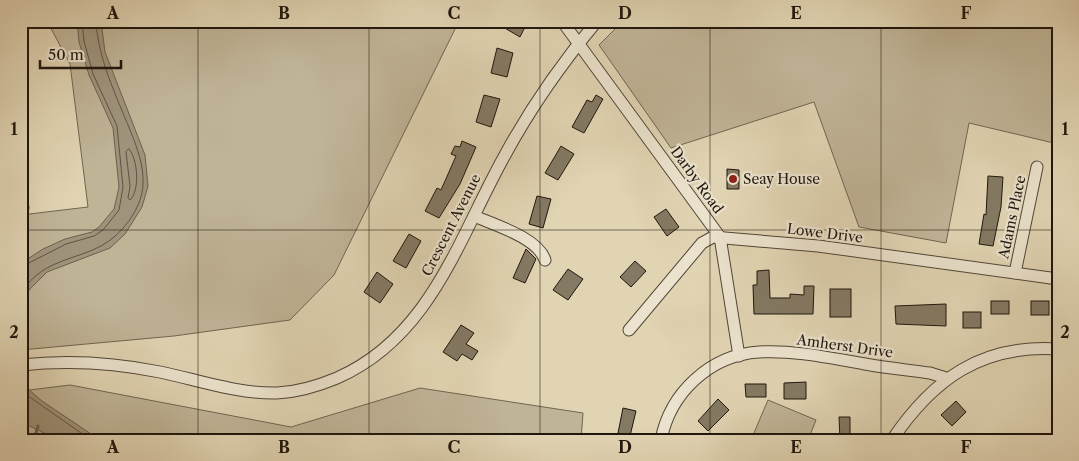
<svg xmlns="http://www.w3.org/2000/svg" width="1079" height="461" viewBox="0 0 1079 461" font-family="'Libre Caslon Text',serif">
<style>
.green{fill:#c0b497;stroke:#706552}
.water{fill:#9f937b;stroke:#6c614f}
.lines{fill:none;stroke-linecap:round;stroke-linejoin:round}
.shore{stroke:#5f5444;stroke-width:1}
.stream{stroke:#6c614f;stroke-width:3}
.building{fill:#847963;stroke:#1f160d}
.minor-casing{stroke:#504636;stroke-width:13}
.minor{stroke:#ece3ce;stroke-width:11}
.grid{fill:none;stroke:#1f160d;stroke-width:1;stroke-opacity:0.55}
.poi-dot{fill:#8f2418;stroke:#ece3ce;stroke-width:2}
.labels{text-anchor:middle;stroke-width:4.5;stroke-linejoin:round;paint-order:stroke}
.poi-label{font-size:14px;fill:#1f160d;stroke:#ece3ce;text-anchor:start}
.street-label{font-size:14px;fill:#1f160d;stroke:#ece3ce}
.neatline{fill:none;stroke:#1f160d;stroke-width:2}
.grid-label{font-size:16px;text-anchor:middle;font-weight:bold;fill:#1f160d}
</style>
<rect width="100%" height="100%" fill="#e1d4b3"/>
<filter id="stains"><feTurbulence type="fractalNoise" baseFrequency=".004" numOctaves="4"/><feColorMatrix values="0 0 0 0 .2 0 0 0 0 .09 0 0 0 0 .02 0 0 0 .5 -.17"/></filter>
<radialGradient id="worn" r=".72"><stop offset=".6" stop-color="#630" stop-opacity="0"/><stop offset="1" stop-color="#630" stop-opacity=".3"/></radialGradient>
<g class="green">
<polygon points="47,21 459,21 334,275 290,320 174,336 21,350 21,215 88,207 70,64"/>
<polygon points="623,21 1058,21 1058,144 969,123 946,243 859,227 814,102 671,148 599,45"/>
<polygon points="70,385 291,427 420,388 583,413 581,440 21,440 21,391"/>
<polygon points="768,400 816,420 808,440 751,440"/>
</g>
<g class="water">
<polygon points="77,21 101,21 105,52 145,155 148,186 142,207 125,234 110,248 47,272 29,290 21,303 23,262 43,249 65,239 92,232 99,227 114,209 119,187 113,128 89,75 79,42"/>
<polygon points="21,383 42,401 100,440 59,440 21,422"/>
</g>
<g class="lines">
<g class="shore">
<path d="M 129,149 C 138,159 140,191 130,200 L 128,198 L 130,186 L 126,152 Z"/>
<polyline points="21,267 66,244 94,236 103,230 119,210 123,187 117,126 93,74 84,41 82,21"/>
<path d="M 21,293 C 45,254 85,262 114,237 C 128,225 142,205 143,185 C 144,166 137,147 130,130 C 116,95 98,59 96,21"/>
<polyline points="21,391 91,440"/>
</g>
<polyline class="stream" points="34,440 38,426"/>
</g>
<g class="building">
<polygon points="506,21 528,21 520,37 503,27"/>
<polygon points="497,48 513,53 507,77 491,73"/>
<polygon points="484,95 500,99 491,127 476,122"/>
<polygon points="596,95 603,99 584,133 572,127 587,100 592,102"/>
<polygon points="462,141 476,147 460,184 439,218 425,211 437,188 441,190 456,156 451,154 455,146 460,147"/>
<polygon points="561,146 574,154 558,180 545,173"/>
<polygon points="727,169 739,170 739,189 727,189"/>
<polygon points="988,176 1003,177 1001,207 993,246 979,244 984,214 986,215"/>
<polygon points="537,196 551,199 543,228 529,224"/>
<polygon points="666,209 679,227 667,236 654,217"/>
<polygon points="409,234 421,241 406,268 393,261"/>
<polygon points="526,249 536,259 525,283 513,278"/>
<polygon points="635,261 646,271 631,287 620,277"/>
<polygon points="568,269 583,279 568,300 553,290"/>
<polygon points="769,270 770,298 790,298 790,294 804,295 804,286 814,286 813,314 754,314 753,285 757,285 757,271"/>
<polygon points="377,272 393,284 380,303 364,292"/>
<rect x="830" y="289" width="21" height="28"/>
<rect x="991" y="301" width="18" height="13"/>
<rect x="1031" y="301" width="18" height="14"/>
<polygon points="946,304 946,326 896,324 895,306"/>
<rect x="963" y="312" width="18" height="16"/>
<polygon points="461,325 474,333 466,344 478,351 472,360 462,354 457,361 443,352"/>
<polygon points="806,382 806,399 784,399 784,383"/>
<polygon points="745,384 766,384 766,397 746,397"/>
<polygon points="718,399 729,410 708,431 698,421"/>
<polygon points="956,401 966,412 952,426 941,415"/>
<polygon points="623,408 636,411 630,436 618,433"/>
<polygon points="839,417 850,417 850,440 840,440"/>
</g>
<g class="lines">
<defs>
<g id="minor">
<polyline points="562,21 720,237 739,356"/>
<polyline points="21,208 23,208"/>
<path d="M 474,216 C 495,225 538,238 545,260"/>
<polyline points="1015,273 1037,167"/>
<polyline points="629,330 702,243 713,237 818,246 1058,279"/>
<path d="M 21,365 C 67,360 115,363 160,372 C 198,380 238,394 277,393 C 298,392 318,386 337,378 C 431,337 459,237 505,155 C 531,107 562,63 597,21"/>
<path d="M 661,440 C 670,393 710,355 759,352 C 795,350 830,358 865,364 C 887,368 908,370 930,373 L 946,378"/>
<path d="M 892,440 C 933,379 982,344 1058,349"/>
</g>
</defs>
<use href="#minor" class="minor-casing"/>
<use href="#minor" class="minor"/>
</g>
<path class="grid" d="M 198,21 L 198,440M 369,21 L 369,440M 540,21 L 540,440M 710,21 L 710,440M 881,21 L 881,440M 21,230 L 1058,230"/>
<circle class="poi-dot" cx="733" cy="179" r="5"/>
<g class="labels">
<g class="poi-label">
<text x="743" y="184">Seay House</text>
</g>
<g class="street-label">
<text transform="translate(697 180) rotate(54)" y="5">Darby Road</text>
<text transform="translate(1012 217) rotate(-78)" y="5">Adams Place</text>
<text transform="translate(451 225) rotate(-63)" y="5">Crescent Avenue</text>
<text transform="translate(825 233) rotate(7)" y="5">Lowe Drive</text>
<text transform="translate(845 346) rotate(8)" y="5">Amherst Drive</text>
</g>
</g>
<rect width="1079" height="461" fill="none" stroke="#e1d4b3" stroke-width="55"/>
<path d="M40 60v8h81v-8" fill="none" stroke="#1f160d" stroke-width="2.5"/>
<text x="48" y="60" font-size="15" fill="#1f160d" stroke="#ece3ce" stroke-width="4" paint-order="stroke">50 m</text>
<rect x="28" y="28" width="1024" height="406" class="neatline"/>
<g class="grid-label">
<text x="113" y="19">A</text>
<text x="284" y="19">B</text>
<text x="454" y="19">C</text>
<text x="625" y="19">D</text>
<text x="796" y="19">E</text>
<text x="966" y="19">F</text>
<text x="14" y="135">1</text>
<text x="1065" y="135">1</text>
<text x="14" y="338">2</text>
<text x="1065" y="338">2</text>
<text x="113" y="453">A</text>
<text x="284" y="453">B</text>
<text x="454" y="453">C</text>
<text x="625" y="453">D</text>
<text x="796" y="453">E</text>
<text x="966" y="453">F</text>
</g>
<rect width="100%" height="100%" filter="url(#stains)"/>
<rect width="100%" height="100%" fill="url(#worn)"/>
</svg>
